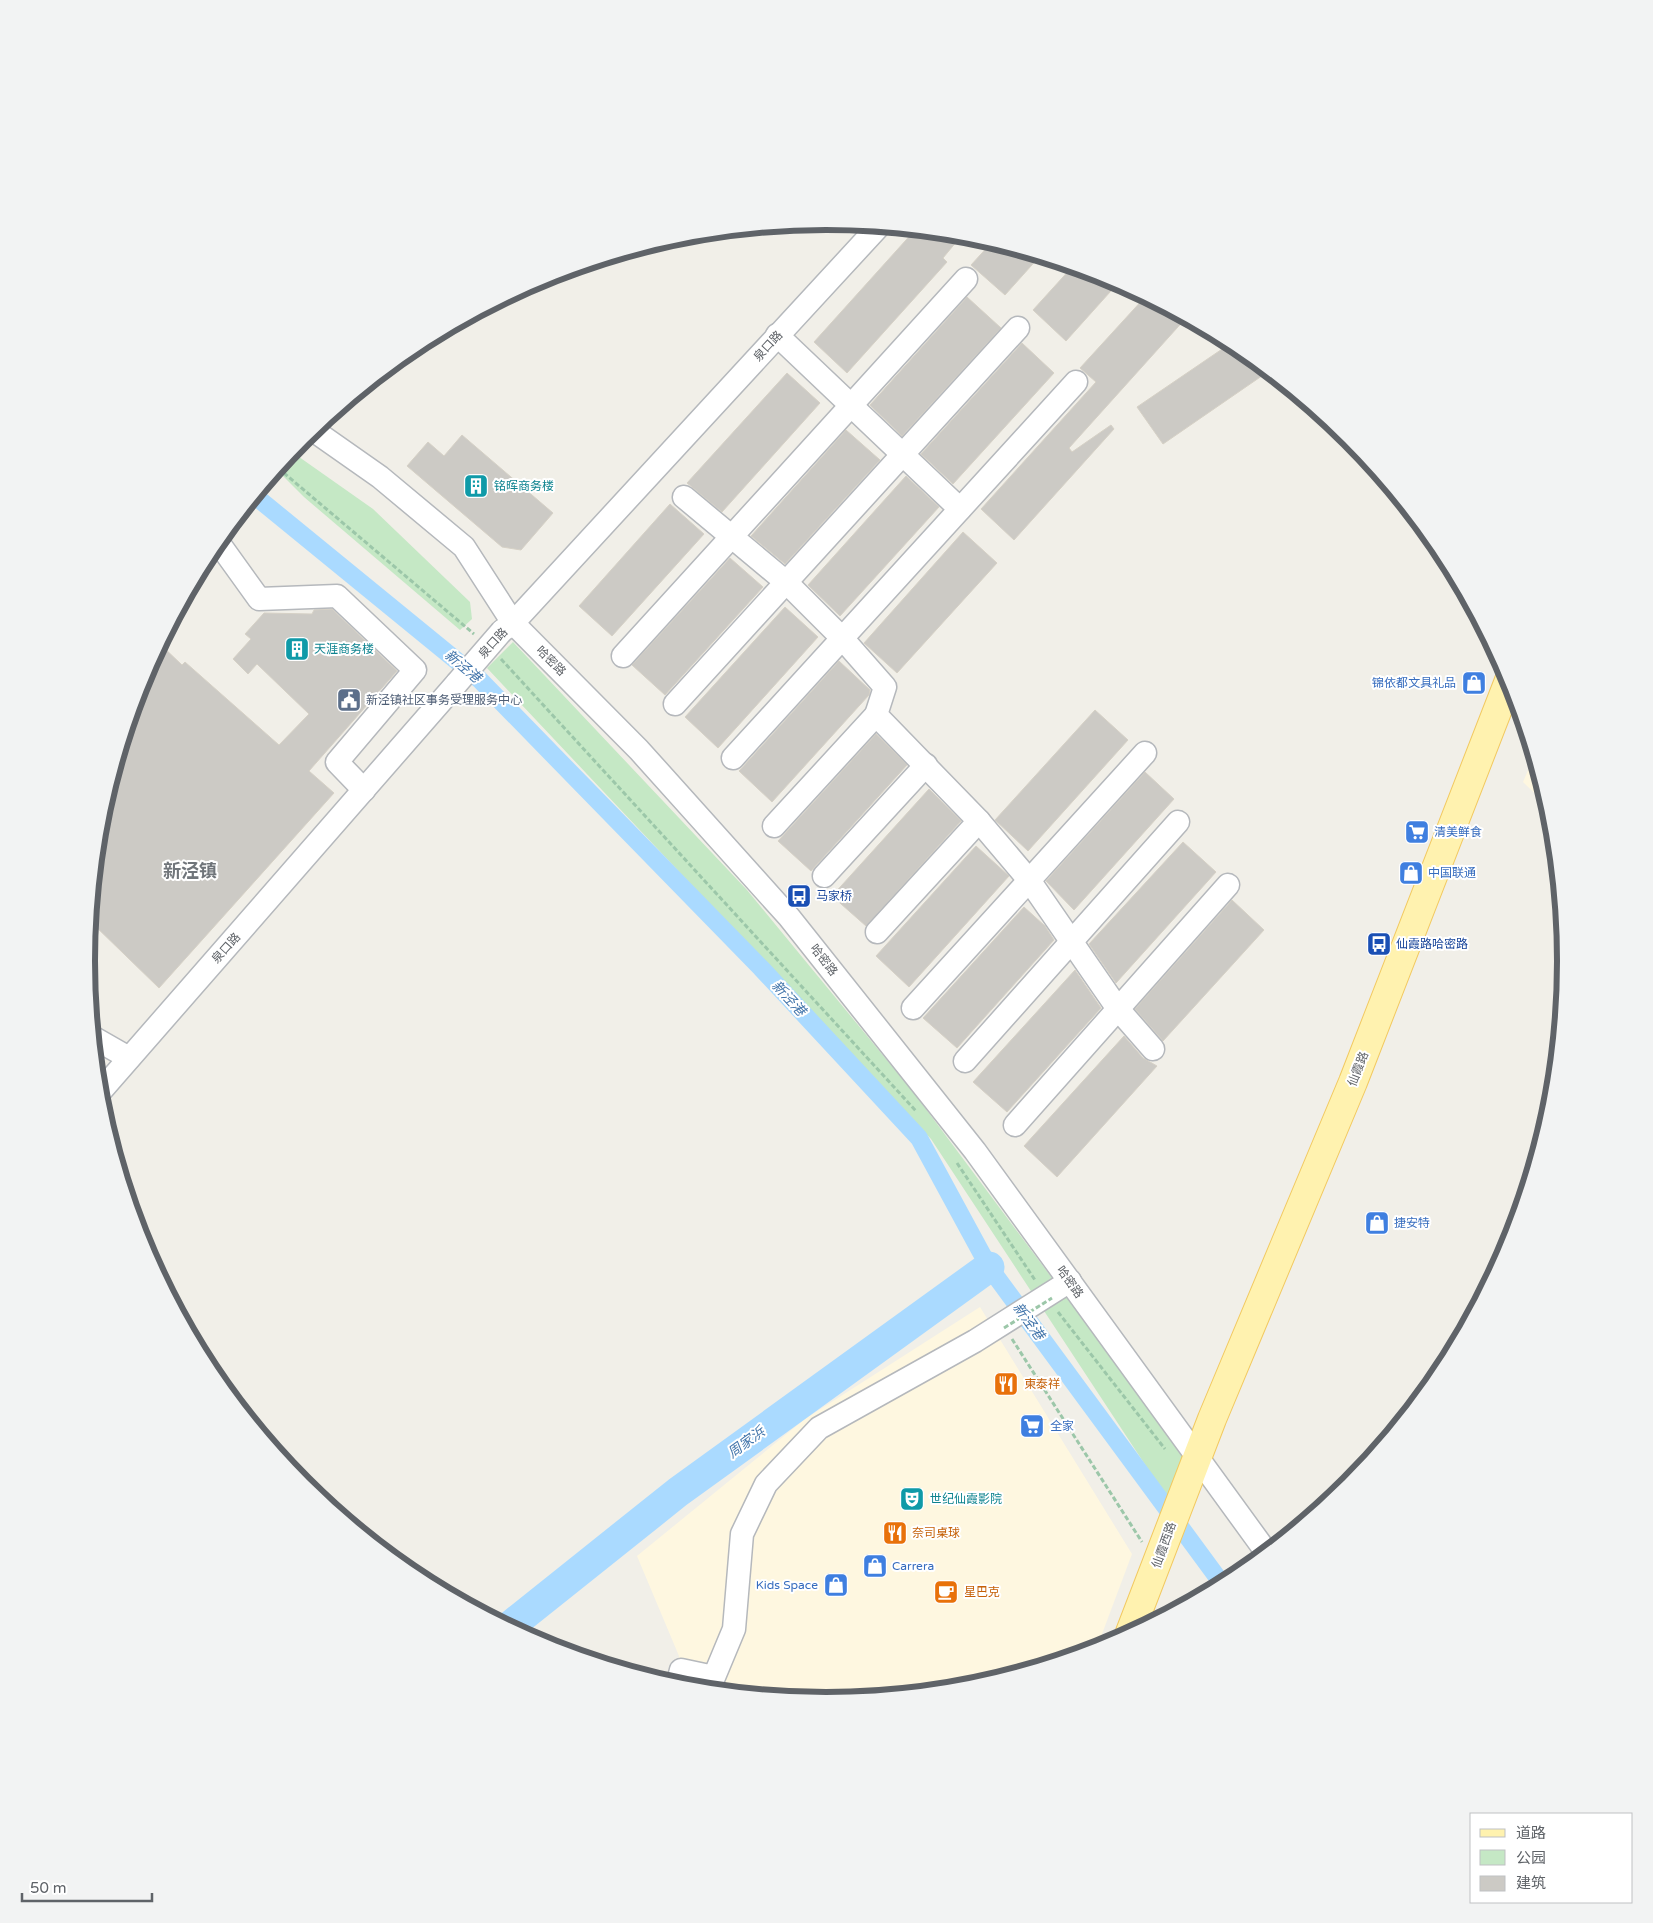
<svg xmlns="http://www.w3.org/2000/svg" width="1653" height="1923" viewBox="0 0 1653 1923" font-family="'Varela Round','Noto Sans SC',sans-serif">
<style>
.commercial{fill:#fef7e0}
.green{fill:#c5e8c5}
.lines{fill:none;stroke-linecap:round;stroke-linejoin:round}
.canal{stroke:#aadaff;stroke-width:18}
.river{stroke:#aadaff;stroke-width:31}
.building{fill:#cccac5;stroke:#d6d1c6}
.minor-casing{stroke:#b5b8bc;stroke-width:25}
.major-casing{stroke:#f2c960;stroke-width:30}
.path{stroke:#9cc7a9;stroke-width:3;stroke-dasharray:5 2.5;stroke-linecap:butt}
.minor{stroke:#fff;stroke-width:22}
.major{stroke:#fff2af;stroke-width:28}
.minor-bridge-casing{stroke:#b5b8bc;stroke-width:25;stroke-linecap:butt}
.path-bridge{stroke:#9cc7a9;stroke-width:3;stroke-dasharray:5 2.5;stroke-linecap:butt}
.minor-bridge{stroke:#fff;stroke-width:22}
.labels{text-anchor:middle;stroke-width:4;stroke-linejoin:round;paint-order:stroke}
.street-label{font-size:12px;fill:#5f6368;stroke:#fff}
.culture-label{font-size:12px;fill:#0d838f;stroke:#fff;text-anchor:start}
.shop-label{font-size:12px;fill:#366cbe;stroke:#fff;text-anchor:start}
.service-label{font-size:12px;fill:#4e5e75;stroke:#fff;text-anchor:start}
.transit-label{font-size:12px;fill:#164399;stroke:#fff;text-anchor:start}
.food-label{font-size:12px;fill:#c56008;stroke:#fff;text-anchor:start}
.water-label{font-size:14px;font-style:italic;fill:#4174aa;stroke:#fff}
.district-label{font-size:18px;font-weight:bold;fill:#70757a;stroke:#fff}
.rim{fill:none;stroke:#5f6368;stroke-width:6}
</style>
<rect width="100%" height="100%" fill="#f1efe8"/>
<g class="commercial">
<polygon points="1534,756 1550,808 1523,782"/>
<polygon points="980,1307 1132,1554 1096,1650 971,1688 826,1702 682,1687 672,1684 679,1656 637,1556 805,1419"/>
</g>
<g class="green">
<polygon points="292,452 373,509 470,602 472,619 460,630 304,497 277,470"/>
<polygon points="513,642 747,890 914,1093 1184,1455 1167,1498 931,1139 487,668"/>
</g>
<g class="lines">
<polyline class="canal" points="255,496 479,679 761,968 919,1138 989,1267 1223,1585"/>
<polyline class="river" points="509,1627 678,1492 989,1267"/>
</g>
<g class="building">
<polygon points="915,230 962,235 943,258 947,262 847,373 814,342"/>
<polygon points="992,242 1040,256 1005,295 971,265"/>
<polygon points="1073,266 1119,282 1066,341 1033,310"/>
<polygon points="967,297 1001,328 902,436 870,405"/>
<polygon points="1145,297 1186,318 1069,448 1072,452 1111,425 1114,429 1014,540 981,509 1096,382 1080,368"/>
<polygon points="1022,343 1054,373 953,484 921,454"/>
<polygon points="1231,343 1269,371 1163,444 1137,407"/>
<polygon points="787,373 820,403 722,512 687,483"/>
<polygon points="846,430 880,460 785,564 751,536"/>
<polygon points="462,435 553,513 521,550 502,547 407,466 428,442 444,456"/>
<polygon points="906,476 939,507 840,616 808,585"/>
<polygon points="670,504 704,534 612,636 579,606"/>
<polygon points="963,532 997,563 897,673 864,643"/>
<polygon points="730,558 763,587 665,695 632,665"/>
<polygon points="785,607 818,637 718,748 685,717"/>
<polygon points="332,609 397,671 309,771 334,793 159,988 90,921 101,817 143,678 161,645 182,665 185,662 279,745 309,714 257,664 248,674 233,659 251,639 245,634 264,613 312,614 314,610"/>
<polygon points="839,661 870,690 869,695 772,802 739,771"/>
<polygon points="1095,710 1128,740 1028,851 995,820"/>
<polygon points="876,734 907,765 811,871 778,841"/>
<polygon points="1145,772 1174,799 1074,910 1046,881"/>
<polygon points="929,789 961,821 866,926 832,896"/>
<polygon points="1183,842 1216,872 1116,983 1089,944"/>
<polygon points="976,846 1009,876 909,987 876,956"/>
<polygon points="1232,900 1264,930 1163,1041 1135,1009"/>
<polygon points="1024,907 1045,926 1054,940 957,1048 923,1018"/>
<polygon points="1075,970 1101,1008 1007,1112 973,1082"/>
<polygon points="1124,1036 1143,1058 1157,1066 1057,1177 1024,1146"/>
</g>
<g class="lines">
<defs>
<g id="minor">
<polyline points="777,335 960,509"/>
<polyline points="313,430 380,477 464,547 513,623 639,750 789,917 975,1151 1267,1553"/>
<polyline points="684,497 786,582 842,638 885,687 876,715 979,821 1029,880 1118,1009 1153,1049"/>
<polyline points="218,542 259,599 337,596 415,670 337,762 364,790"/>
<polyline points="502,631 513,623 879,226"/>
<polyline points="623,656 966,279"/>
<polyline points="675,704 1018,328"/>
<polyline points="733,758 1076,382"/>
<polyline points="774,826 876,715"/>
<polyline points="824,876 926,765"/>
<polyline points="877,932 979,821"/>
<polyline points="913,1008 1145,753"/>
<polyline points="94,1038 129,1058"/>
<polyline points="965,1061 1178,822"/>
<polyline points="99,1093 457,683"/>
<polyline points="1015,1125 1228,885"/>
<polyline points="677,1686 681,1670 714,1677 734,1629 742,1534 766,1484 819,1428 975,1341 1070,1281"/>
</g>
<polyline id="major" points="1129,1635 1212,1419 1353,1082 1510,678"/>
</defs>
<use href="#minor" class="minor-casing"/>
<use href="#major" class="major-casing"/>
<g class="path">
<polyline points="278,468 474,634"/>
<polyline points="501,659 916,1111"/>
<polyline points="957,1163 1035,1280"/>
<polyline points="1058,1312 1165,1449"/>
<polyline points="1012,1339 1142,1542"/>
</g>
<use href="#minor" class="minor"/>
<use href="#major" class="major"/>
<defs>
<polyline id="minor-bridge" points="457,683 502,631"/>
</defs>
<use href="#minor-bridge" class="minor-bridge-casing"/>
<polyline class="path-bridge" points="1004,1328 1052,1298"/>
<use href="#minor-bridge" class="minor-bridge"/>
</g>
<defs>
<symbol id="building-square" viewBox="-11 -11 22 22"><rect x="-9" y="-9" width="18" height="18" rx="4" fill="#0f9aa8" stroke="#fff"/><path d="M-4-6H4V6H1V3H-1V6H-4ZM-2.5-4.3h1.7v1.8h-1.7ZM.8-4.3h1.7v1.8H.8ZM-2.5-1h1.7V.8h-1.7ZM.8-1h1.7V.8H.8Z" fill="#fff"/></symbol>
<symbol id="shop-square" viewBox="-11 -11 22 22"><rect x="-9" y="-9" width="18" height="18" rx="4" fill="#3f7fe0" stroke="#fff"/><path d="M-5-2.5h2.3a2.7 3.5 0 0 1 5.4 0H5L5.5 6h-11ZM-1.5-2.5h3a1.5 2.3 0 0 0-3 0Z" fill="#fff"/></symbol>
<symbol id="civic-square" viewBox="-11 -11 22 22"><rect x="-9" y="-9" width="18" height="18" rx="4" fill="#5c6f8a" stroke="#fff"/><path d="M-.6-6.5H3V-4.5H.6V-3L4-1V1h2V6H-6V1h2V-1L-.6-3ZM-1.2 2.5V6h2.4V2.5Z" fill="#fff"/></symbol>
<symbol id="supermarket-square" viewBox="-11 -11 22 22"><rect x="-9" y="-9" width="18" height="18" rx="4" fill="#3f7fe0" stroke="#fff"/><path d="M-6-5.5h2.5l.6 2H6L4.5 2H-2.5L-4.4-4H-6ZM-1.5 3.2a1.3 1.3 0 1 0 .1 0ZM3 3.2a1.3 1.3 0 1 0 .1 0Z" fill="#fff"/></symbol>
<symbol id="bus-square" viewBox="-11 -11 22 22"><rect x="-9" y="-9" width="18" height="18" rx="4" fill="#1a4fb4" stroke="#fff"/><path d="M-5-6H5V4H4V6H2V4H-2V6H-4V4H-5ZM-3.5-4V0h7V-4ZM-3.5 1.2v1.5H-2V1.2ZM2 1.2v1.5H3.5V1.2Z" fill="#fff"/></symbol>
<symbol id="restaurant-square" viewBox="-11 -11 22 22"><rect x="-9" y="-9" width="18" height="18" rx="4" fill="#e8710a" stroke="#fff"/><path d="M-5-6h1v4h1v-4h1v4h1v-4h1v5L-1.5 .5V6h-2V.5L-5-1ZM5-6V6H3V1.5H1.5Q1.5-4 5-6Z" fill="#fff"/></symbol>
<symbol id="theatre-square" viewBox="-11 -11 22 22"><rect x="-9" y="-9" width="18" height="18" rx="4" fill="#0f9aa8" stroke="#fff"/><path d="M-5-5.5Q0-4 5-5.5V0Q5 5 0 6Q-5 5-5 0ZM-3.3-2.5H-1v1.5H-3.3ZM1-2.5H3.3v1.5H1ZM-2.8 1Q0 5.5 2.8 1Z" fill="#fff"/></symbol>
<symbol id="cafe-square" viewBox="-11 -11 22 22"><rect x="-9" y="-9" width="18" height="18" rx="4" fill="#e8710a" stroke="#fff"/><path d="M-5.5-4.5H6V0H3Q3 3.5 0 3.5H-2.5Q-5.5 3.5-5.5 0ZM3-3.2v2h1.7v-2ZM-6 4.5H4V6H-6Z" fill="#fff"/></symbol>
</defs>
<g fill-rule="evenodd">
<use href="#building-square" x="462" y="472" width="28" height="28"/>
<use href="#building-square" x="283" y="635" width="28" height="28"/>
<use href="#shop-square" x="1460" y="669" width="28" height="28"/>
<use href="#civic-square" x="335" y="686" width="28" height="28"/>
<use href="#supermarket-square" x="1403" y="818" width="28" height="28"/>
<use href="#shop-square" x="1397" y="859" width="28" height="28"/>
<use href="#bus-square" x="785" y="882" width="28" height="28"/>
<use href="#bus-square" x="1365" y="930" width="28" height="28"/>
<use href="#shop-square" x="1363" y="1209" width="28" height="28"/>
<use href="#restaurant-square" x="992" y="1370" width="28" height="28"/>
<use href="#supermarket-square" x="1018" y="1412" width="28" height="28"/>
<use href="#theatre-square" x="898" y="1485" width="28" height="28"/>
<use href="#restaurant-square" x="881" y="1519" width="28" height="28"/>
<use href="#shop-square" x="861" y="1552" width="28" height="28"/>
<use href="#shop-square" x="822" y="1571" width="28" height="28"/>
<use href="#cafe-square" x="932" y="1578" width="28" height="28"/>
</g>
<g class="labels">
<g class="street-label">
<text transform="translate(768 346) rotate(-47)" y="4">泉口路</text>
<text transform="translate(493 643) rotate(-47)" y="4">泉口路</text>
<text transform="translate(551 661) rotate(45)" y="4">哈密路</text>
<text transform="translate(226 948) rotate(-48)" y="4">泉口路</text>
<text transform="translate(824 960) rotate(52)" y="4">哈密路</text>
<text transform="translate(1358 1069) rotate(-69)" y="4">仙霞路</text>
<text transform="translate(1070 1282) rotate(54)" y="4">哈密路</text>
<text transform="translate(1164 1545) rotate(-70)" y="4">仙霞西路</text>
</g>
<g class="culture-label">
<text x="494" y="490">铭晖商务楼</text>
<text x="314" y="653">天涯商务楼</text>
<text x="930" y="1503">世纪仙霞影院</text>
</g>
<g class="shop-label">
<text x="1456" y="687" text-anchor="end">锦依都文具礼品</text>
<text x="1434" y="836">清美鲜食</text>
<text x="1428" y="877">中国联通</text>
<text x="1394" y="1227">捷安特</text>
<text x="1050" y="1430">全家</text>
<text x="892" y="1570">Carrera</text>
<text x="818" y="1589" text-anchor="end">Kids Space</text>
</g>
<g class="service-label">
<text x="366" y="704">新泾镇社区事务受理服务中心</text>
</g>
<g class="transit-label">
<text x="816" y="900">马家桥</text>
<text x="1396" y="948">仙霞路哈密路</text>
</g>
<g class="food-label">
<text x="1024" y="1388">東泰祥</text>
<text x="912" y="1537">奈司桌球</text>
<text x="964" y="1596">星巴克</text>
</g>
<g class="water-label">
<text transform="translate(463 666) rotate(40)" y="5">新泾港</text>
<text transform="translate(789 998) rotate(47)" y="5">新泾港</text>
<text transform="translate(1029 1321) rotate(54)" y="5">新泾港</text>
<text transform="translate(746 1442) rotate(-36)" y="5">周家浜</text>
</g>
<g class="district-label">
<text x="190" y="877">新泾镇</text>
</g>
</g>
<path d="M0 0H1653V1923H0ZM95 961a731 731 0 1 1 1462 0a731 731 0 1 1-1462 0Z" fill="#f2f3f3" fill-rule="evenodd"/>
<path class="rim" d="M95 961a731 731 0 1 1 1462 0a731 731 0 1 1-1462 0Z"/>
<rect x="1470" y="1813" width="162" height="90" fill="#ffffff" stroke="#bfc1c3"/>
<rect x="1480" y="1829" width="25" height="8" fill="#fff2af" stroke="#bfc1c3"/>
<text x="1516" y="1838" font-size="15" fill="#5f6368">道路</text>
<rect x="1480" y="1850" width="25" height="15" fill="#c5e8c5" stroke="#bfc1c3"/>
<text x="1516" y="1863" font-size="15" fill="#5f6368">公园</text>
<rect x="1480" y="1876" width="25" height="15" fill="#cccac5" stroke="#bfc1c3"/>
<text x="1516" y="1888" font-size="15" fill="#5f6368">建筑</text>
<path d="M22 1893v8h130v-8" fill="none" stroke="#5f6368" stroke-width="2.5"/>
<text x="30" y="1893" font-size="15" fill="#5f6368" stroke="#ffffff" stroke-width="4" paint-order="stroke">50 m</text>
</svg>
